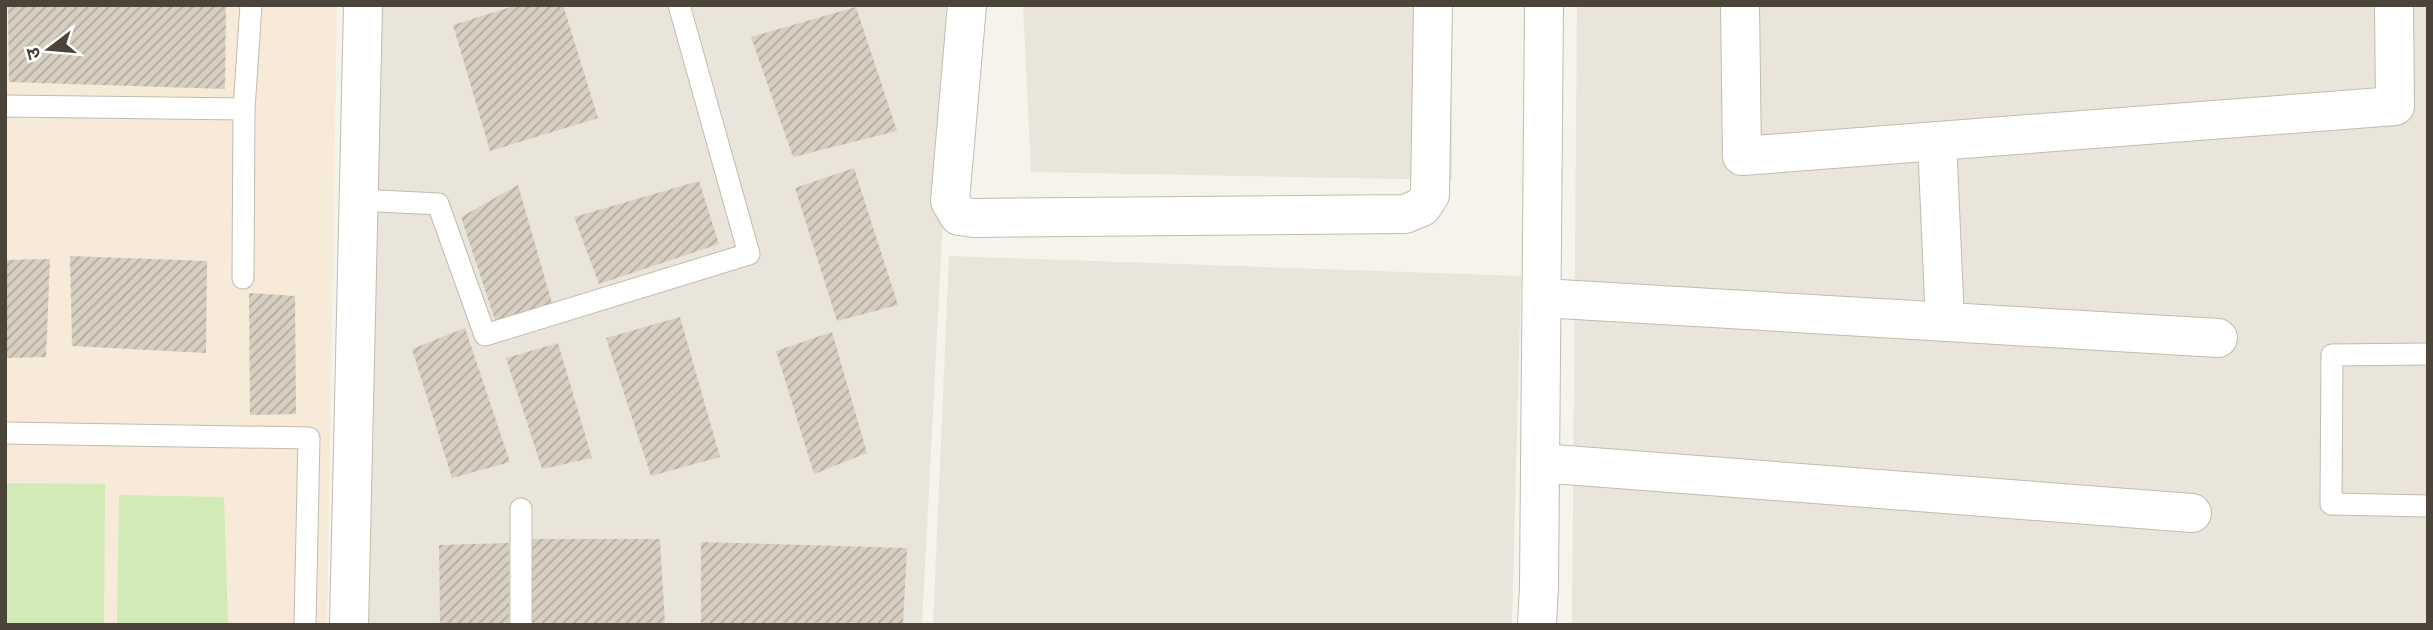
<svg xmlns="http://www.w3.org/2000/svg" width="2433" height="630" viewBox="0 0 2433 630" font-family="Rubik,'Noto Sans Devanagari',sans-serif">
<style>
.residential{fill:#eae5da}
.commercial{fill:#f7ead8}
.pitch{fill:#d2eab5}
.building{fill:url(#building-hatch)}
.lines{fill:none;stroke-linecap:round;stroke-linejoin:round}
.service-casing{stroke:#c2bbae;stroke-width:23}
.minor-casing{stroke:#c2bbae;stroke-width:40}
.tertiary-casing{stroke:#c2bbae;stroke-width:40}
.service{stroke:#fff;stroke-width:21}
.minor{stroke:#fff;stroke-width:38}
.tertiary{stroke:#fff;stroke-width:38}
</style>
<defs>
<pattern id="building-hatch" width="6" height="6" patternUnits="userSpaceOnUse" patternTransform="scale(1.75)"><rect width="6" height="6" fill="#d8cfc1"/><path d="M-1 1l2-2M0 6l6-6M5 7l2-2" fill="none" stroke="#b1aa9e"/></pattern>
</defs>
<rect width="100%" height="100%" fill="#f6f3ec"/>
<g class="residential">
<polygon points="379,5 954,5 922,625 364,625"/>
<polygon points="1023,5 1451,5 1452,180 1031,172"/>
<polygon points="1577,5 2428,5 2428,625 1572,625"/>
<polygon points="949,256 1521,276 1512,625 933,625"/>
</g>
<polygon class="commercial" points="5,5 337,5 327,625 5,625"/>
<g class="pitch">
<polygon points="5,483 105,484 104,625 5,625"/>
<polygon points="119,495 224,497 228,625 117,625"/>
</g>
<g class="building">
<polygon points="8,5 226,5 225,89 9,82"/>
<polygon points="517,5 563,5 598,118 490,151 453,25"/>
<polygon points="856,7 897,131 793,157 751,37"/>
<polygon points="854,168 898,305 837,321 795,188"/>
<polygon points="699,181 719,244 599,284 574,217"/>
<polygon points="518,185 552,303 496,323 461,217"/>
<polygon points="70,256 207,261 206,353 72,346"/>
<polygon points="50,259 46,357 5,358 5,260"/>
<polygon points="249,293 295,296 296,414 250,415"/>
<polygon points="680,317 720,457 651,476 606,338"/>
<polygon points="465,328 510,462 452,478 412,349"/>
<polygon points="832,332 867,453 814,474 776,351"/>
<polygon points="558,343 592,458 542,469 506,358"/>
<polygon points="530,539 660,539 665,625 532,625"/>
<polygon points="701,542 907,548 903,625 701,625"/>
<polygon points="509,543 509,625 440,625 439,545"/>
</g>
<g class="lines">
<defs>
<g id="service">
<polyline points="5,106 244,109"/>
<polyline points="358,200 438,204 485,335 749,254 679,5"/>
<polyline points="243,278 244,109 251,5"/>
<polyline points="2428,354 2332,355 2331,504 2428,506"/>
<polyline points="5,433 309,438 305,625"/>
<polyline points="521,509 521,625"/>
</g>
<g id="minor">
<polyline points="967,5 950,201 959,216 974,218 1405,214 1422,207 1430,195 1433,5"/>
<polyline points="1740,5 1742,156 2395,106 2394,5"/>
<polyline points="1937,141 1945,322"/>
<polyline points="1542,298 2218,338"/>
<polyline points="1540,463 2192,513"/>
<polyline points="349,625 363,5"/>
</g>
<polyline id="tertiary" points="1537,625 1539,587 1544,5"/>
</defs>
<use href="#service" class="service-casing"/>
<use href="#minor" class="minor-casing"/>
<use href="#tertiary" class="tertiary-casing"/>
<use href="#service" class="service"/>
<use href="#minor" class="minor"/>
<use href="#tertiary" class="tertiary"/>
</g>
<rect width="2433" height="630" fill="none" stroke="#4b4439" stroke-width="14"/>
<g transform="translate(49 49) rotate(254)" stroke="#ffffff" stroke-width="5" paint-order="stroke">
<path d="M0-5L12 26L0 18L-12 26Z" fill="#4b4439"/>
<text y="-10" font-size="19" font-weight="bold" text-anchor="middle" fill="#4b4439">उ</text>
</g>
</svg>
